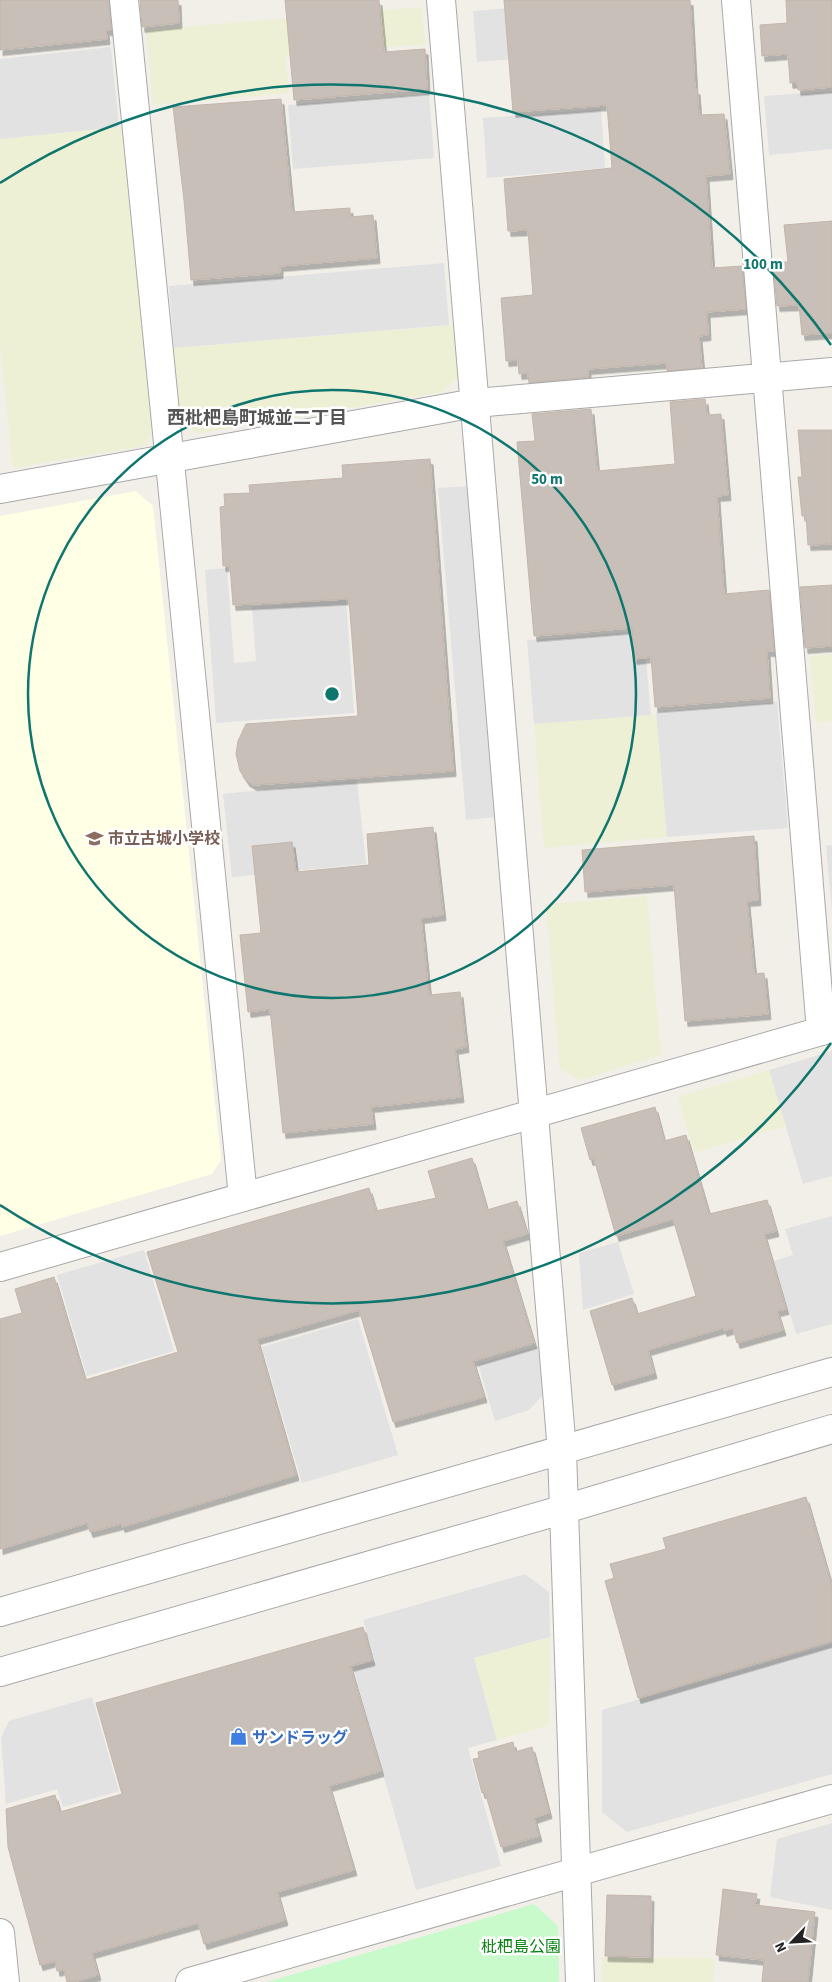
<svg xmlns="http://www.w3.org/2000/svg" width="832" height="1982" viewBox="0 0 832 1982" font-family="'Source Sans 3','Noto Sans JP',sans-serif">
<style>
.education{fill:#ffffe5}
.farmland{fill:#eef0d5}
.park{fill:#c8facc}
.parking{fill:#e2e2e2}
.building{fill:#c7bfb8;stroke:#c4b6ab;filter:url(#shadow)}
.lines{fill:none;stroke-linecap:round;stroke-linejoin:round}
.minor-casing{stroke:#a9a9a9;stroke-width:30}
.minor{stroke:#fff;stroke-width:28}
.ring{fill:none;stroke:#0f766e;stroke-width:2.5}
.labels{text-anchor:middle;stroke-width:5;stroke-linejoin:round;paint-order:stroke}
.education-label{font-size:16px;font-weight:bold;fill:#785e54;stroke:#fff;text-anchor:start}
.shop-label{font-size:16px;font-weight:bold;fill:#366cbe;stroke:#fff;text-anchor:start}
.park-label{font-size:16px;fill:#0c8416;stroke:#fff}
.neighbourhood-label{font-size:18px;font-weight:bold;fill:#555;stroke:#fff}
.centre{fill:#0f766e;stroke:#fff;stroke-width:2.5}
.ring-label{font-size:15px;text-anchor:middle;font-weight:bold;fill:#0f766e;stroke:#fff;stroke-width:5;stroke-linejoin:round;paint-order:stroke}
</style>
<defs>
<filter id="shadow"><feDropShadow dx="3" dy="5.5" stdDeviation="0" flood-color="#0004"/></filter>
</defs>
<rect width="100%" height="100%" fill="#f2efe9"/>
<polygon class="education" points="136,491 153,506 221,1160 212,1174 0,1236 0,516"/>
<g class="farmland">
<polygon points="422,7 425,44 286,56 289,93 153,105 146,30"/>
<polygon points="123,127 155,427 146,446 13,468 0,346 0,139"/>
<polygon points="455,325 459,376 443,392 197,434 178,416 173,348"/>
<polygon points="832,654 832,721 816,723 810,656"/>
<polygon points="657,714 667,837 544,848 534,724"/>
<polygon points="647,896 661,1055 580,1080 560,1069 546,904"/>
<polygon points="769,1070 786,1126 694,1153 678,1097"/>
<polygon points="550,1637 549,1725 497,1740 474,1658"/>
<polygon points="602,1958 715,1958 713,1982 602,1982"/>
</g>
<polygon class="park" points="534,1904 558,1926 559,1982 267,1982"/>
<g class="parking">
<polygon points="594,1 597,52 477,62 473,11"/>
<polygon points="111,47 119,127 0,139 0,59"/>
<polygon points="832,91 832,149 769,155 764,96"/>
<polygon points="429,94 434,158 293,169 288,105"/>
<polygon points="601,109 605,168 487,178 483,118"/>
<polygon points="444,263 449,325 174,348 169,286"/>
<polygon points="467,486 495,817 466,820 438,488"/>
<polygon points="227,568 234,663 256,661 252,607 292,604 290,575 344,571 354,713 216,723 205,570"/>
<polygon points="629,632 632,660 646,659 651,715 534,724 527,640"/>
<polygon points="777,702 788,828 667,837 656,712"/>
<polygon points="357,780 366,864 232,877 223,794"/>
<polygon points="832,845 832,912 826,846"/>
<polygon points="832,1051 832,1176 803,1184 769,1070"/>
<polygon points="832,1216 832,1324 796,1334 774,1261 793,1255 785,1229"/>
<polygon points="618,1242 634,1294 583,1310 579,1253"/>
<polygon points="144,1250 174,1351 87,1376 57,1275"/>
<polygon points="358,1319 398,1455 302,1483 262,1347"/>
<polygon points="538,1346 543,1395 529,1410 495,1421 478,1364"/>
<polygon points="525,1574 549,1592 550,1637 474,1658 497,1740 468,1748 501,1866 416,1890 353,1667 375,1661 363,1620"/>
<polygon points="832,1644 832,1774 627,1832 602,1812 602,1710"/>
<polygon points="92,1697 119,1791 63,1807 57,1789 6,1804 1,1738 9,1721"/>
<polygon points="832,1823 832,1910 770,1897 777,1839"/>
</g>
<g class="building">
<polygon points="0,0 109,0 111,30 106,30 107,39 0,50"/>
<polygon points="140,0 178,0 179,23 142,27"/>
<polygon points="285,0 379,0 384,52 425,49 427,89 294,100"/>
<polygon points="504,0 690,0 695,90 697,89 699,115 724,114 730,174 706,176 712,268 742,266 746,309 707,312 708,335 699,336 702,368 667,371 667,363 588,369 588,377 529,383 528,373 519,374 518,360 506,361 501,298 533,295 528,230 508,231 504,179 612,168 607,105 513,112"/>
<polygon points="786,0 832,0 832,87 798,90 797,82 790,83 788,54 762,56 760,25 787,23"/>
<polygon points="281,99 292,212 350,208 350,217 373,215 377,258 280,266 280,273 191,280 184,200 173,107"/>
<polygon points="832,221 832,333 802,335 799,305 777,306 773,263 788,262 784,225"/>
<polygon points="705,399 707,415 721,414 728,495 717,496 724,594 769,590 774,651 767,651 770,698 655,707 651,657 634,659 632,628 534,636 517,442 535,441 532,414 591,409 597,471 675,464 670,402"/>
<polygon points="798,430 832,430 832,544 808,545 806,516 802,516 798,477 802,477"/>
<polygon points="430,459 453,771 254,785 247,781 240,771 236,754 238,741 246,724 358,716 349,599 233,605 230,566 223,566 220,507 225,506 224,494 250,493 249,485 343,478 342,465"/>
<polygon points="832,585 832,646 805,648 800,587"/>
<polygon points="433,827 443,915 421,918 429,995 460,992 466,1047 455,1049 461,1097 371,1107 373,1124 283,1133 270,1009 248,1012 240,935 261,933 252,846 292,842 296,872 369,865 367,834"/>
<polygon points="754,836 758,900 747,901 754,974 764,973 768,1014 685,1021 674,885 585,892 582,850"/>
<polygon points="655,1107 664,1141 686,1135 709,1214 767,1200 776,1231 764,1234 786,1309 777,1311 783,1330 737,1343 733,1328 724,1331 723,1328 648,1350 654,1373 612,1385 590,1311 632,1298 637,1314 696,1296 673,1219 616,1236 594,1159 590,1160 581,1128"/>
<polygon points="472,1158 487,1210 517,1201 527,1234 503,1241 534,1343 473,1361 484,1397 393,1422 359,1310 257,1339 296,1475 122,1527 121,1524 90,1532 87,1523 0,1549 0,1319 22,1313 15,1289 54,1277 85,1380 178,1352 147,1252 369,1188 376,1211 436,1198 428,1171"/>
<polygon points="806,1497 832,1587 832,1641 638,1698 605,1581 614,1578 610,1564 666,1549 663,1538"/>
<polygon points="363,1627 372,1660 350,1666 381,1771 329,1786 354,1870 277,1892 285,1920 204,1944 198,1923 92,1953 98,1975 74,1982 67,1982 64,1969 57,1971 55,1961 40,1965 8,1847 6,1809 55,1795 60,1812 122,1794 96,1703"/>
<polygon points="513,1742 515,1752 532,1747 549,1813 534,1818 539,1836 501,1847 485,1792 482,1793 473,1759 479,1758 478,1752"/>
<polygon points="723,1889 757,1894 755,1905 815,1912 808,1982 762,1982 764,1960 716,1955"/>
<polygon points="607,1895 651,1896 650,1957 605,1956"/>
</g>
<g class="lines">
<defs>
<g id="minor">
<polyline points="124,0 243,1197"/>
<polyline points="441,0 562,1451 580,1982"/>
<polyline points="736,0 821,1031"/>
<polyline points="0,489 475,403 832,372"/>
<polyline points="0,1267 832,1028"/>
<polyline points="0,1612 832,1372"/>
<polyline points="0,1672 565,1509 832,1429"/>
<polyline points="0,1933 5,1982"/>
<polyline points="190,1982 832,1799"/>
</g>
</defs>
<use href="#minor" class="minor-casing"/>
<use href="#minor" class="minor"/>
</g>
<g class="ring">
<circle cx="332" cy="694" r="304"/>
<path d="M831 1043A609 609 0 0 1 0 1205M0 183A609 609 0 0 1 831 345"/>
</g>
<defs>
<symbol id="school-bare" viewBox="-9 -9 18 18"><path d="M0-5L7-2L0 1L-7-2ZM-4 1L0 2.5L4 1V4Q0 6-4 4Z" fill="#8d6e63" stroke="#fff" stroke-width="2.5" paint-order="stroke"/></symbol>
<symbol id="shop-bare" viewBox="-9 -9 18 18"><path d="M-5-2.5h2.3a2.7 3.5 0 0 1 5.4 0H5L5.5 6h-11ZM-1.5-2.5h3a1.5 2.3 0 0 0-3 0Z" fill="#3f7fe0" stroke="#fff" stroke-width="2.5" paint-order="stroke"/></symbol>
</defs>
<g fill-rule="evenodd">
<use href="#school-bare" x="82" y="826" width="25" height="25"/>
<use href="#shop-bare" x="226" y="1724" width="25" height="25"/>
</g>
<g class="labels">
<g class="education-label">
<text x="108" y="844">市立古城小学校</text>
</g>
<g class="shop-label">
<text x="252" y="1743">サンドラッグ</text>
</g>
<g class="park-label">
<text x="521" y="1952">枇杷島公園</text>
</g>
<g class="neighbourhood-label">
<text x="257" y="424">西枇杷島町城並二丁目</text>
</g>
</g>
<circle cx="332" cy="694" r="8" class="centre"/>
<g class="ring-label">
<text x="763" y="269">100 m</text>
<text x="547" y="484">50 m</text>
</g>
<g transform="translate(792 1942) rotate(245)" stroke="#ffffff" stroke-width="4" paint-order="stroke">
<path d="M0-4L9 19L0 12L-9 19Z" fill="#222222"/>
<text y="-8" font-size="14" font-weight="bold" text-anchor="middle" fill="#222222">N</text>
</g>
</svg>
